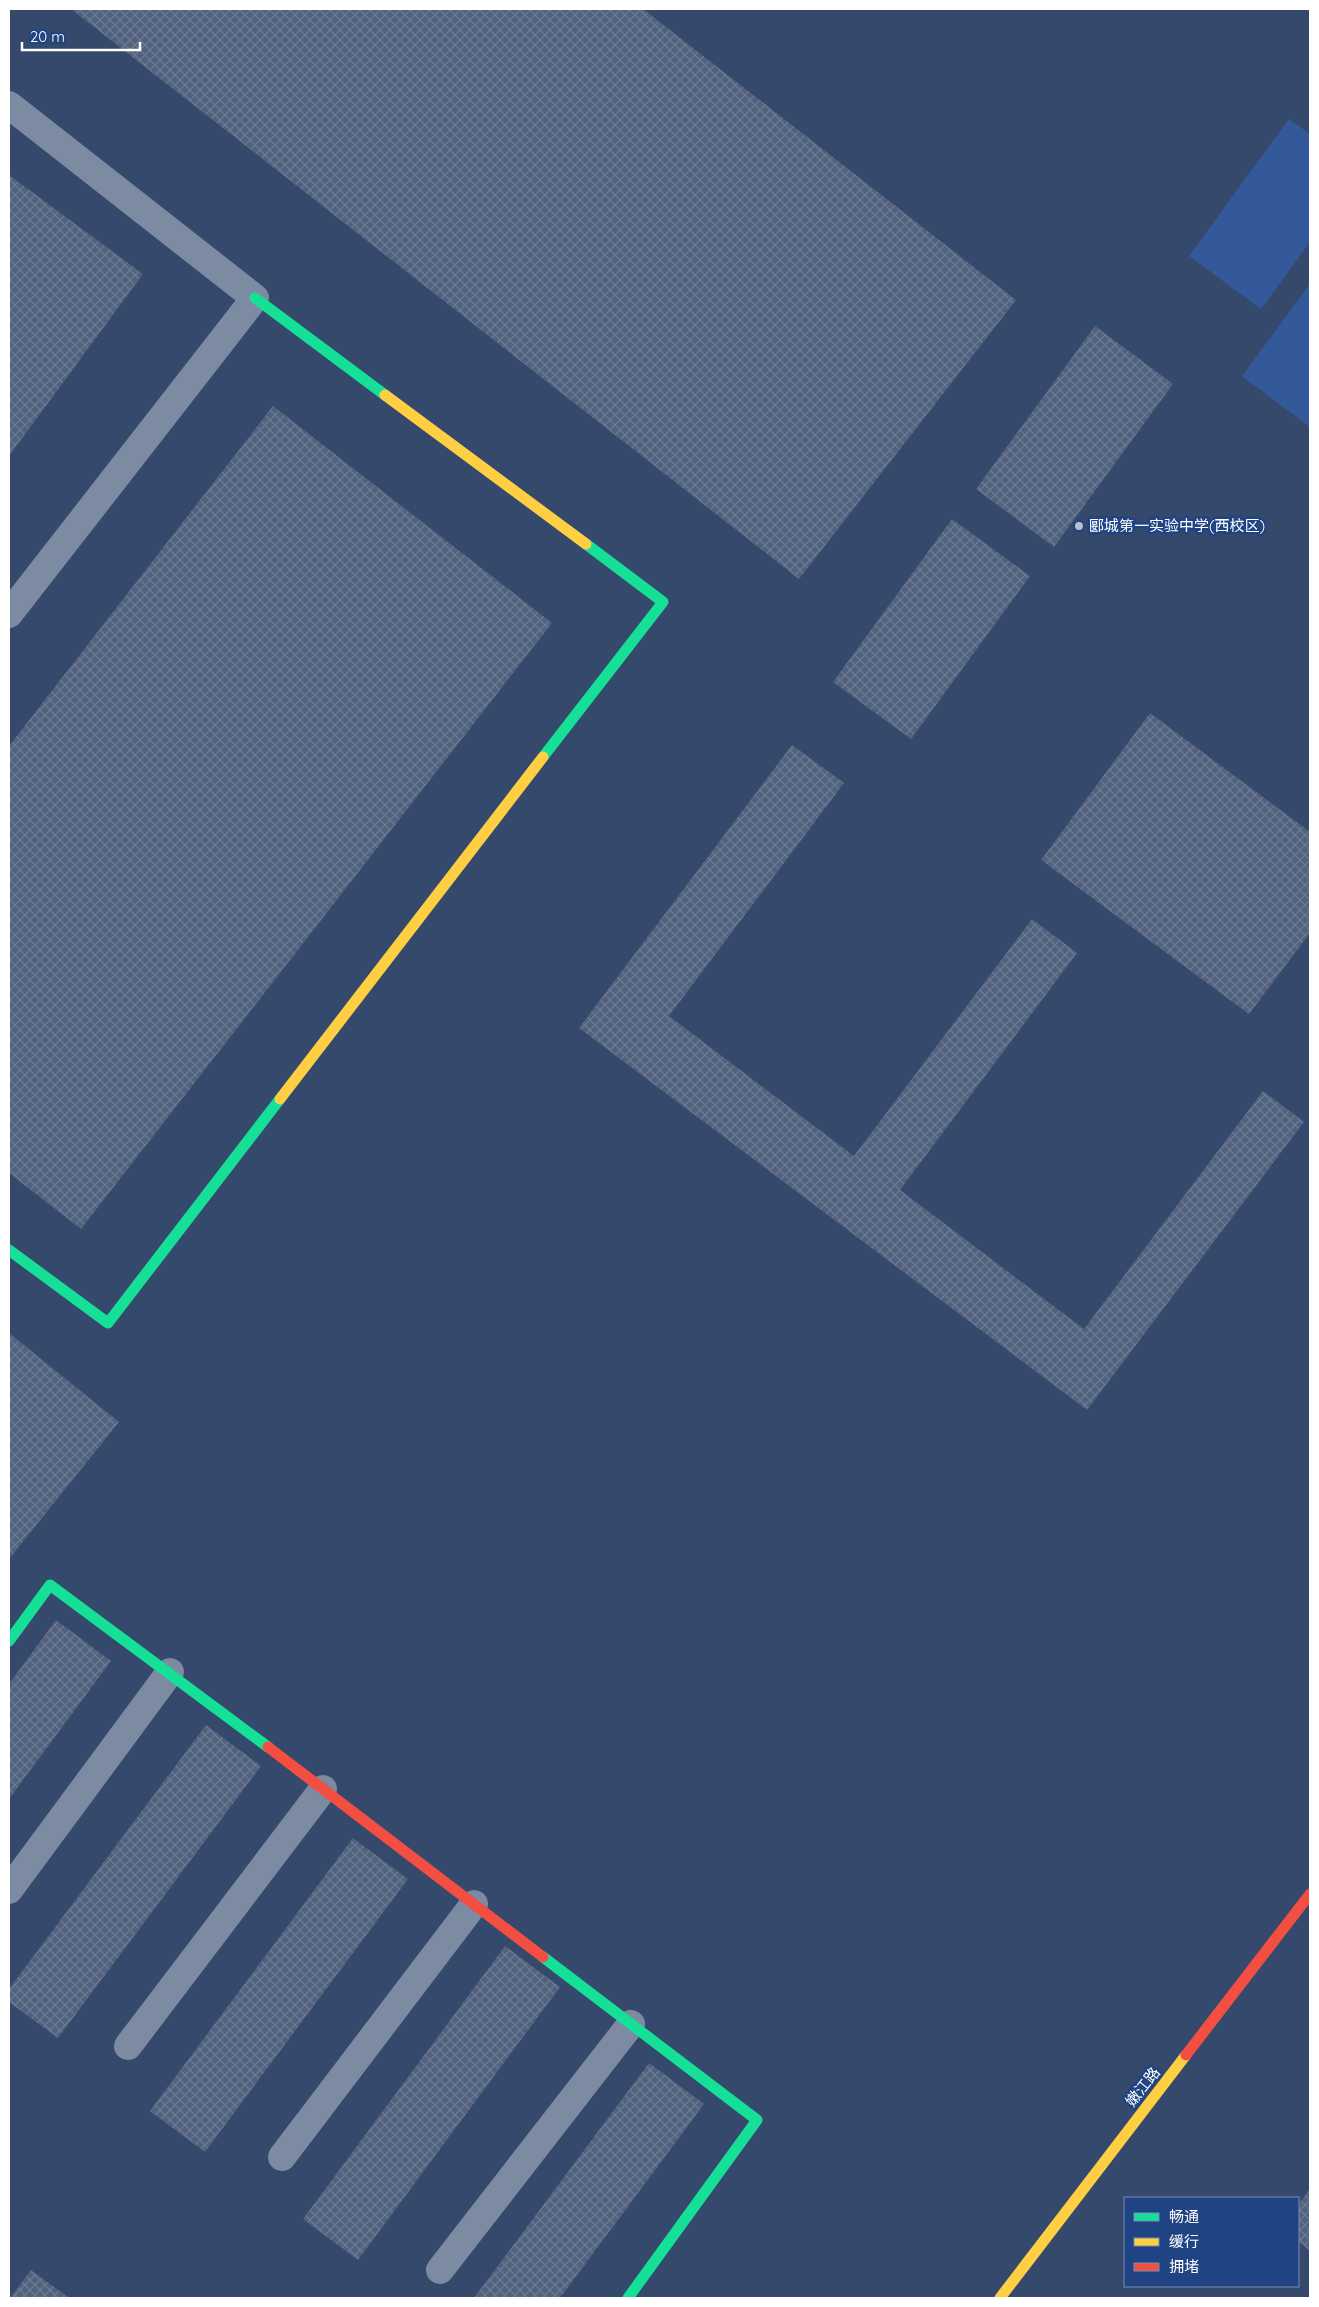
<svg xmlns="http://www.w3.org/2000/svg" width="1319" height="2307" viewBox="0 0 1319 2307" font-family="Quicksand,'Noto Sans SC',sans-serif">
<style>
.garden{fill:#33599a}
.building{fill:url(#building-cross-hatch)}
.lines{fill:none;stroke-linecap:round;stroke-linejoin:round}
.street{stroke:#7c8aa2;stroke-width:28}
.fast{stroke:#16e098;stroke-width:11}
.slow{stroke:#ffcf43;stroke-width:11}
.jam{stroke:#f24e42;stroke-width:11}
.poi-dot{fill:#b8bfcc;stroke:#1f4383;stroke-width:2}
.labels{text-anchor:middle;stroke-width:5;stroke-linejoin:round;paint-order:stroke}
.poi-label{font-size:15px;fill:#fff;stroke:#1f4383;text-anchor:start}
.street-label{font-size:15px;fill:#fff;stroke:#1f4383}
</style>
<defs>
<pattern id="building-cross-hatch" width="8" height="8" patternUnits="userSpaceOnUse" patternTransform="scale(1.25)"><rect width="8" height="8" fill="#51617e"/><path d="M0 0l8 8M0 8l8-8" fill="none" stroke="#6b7991"/></pattern>
</defs>
<rect width="100%" height="100%" fill="#35496c"/>
<g class="garden">
<polygon points="1289,119 1310,134 1310,242 1261,309 1189,256"/>
<polygon points="1310,284 1310,427 1242,376"/>
</g>
<g class="building">
<polygon points="71,9 643,9 1016,300 799,579"/>
<polygon points="9,175 143,274 9,456"/>
<polygon points="1095,326 1173,384 1054,547 976,489"/>
<polygon points="273,406 552,623 81,1229 9,1173 9,746"/>
<polygon points="952,519 1030,576 911,739 833,682"/>
<polygon points="1150,713 1310,832 1310,933 1249,1014 1041,860"/>
<polygon points="792,745 844,783 669,1016 854,1156 1032,919 1077,953 900,1190 1084,1329 1263,1091 1304,1122 1087,1410 579,1028"/>
<polygon points="9,1333 119,1422 9,1559"/>
<polygon points="56,1620 111,1661 9,1799 9,1684"/>
<polygon points="206,1725 261,1766 58,2038 9,2002 9,1989"/>
<polygon points="353,1838 408,1879 205,2152 150,2111"/>
<polygon points="505,1946 560,1987 358,2260 303,2219"/>
<polygon points="649,2063 704,2104 560,2298 474,2298"/>
<polygon points="1310,2189 1310,2251 1298,2241 1298,2205"/>
<polygon points="31,2270 69,2298 10,2298"/>
</g>
<g class="lines">
<g class="street">
<polyline points="9,105 255,298 9,614"/>
<polyline points="9,1890 170,1672"/>
<polyline points="128,2046 323,1789"/>
<polyline points="282,2157 474,1904"/>
<polyline points="440,2270 631,2024"/>
</g>
<g class="fast">
<polyline points="255,298 385,395"/>
<polyline points="543,757 663,602 586,544"/>
<polyline points="9,1250 108,1323 280,1099"/>
<polyline points="9,1641 50,1585 268,1747"/>
<polyline points="543,1957 757,2120 628,2298"/>
</g>
<g class="slow">
<polyline points="385,395 586,544"/>
<polyline points="280,1099 543,757"/>
<polyline points="1000,2298 1186,2055"/>
</g>
<g class="jam">
<polyline points="268,1747 543,1957"/>
<polyline points="1186,2055 1310,1894"/>
</g>
</g>
<circle class="poi-dot" cx="1079" cy="526" r="5"/>
<g class="labels">
<g class="poi-label">
<text x="1089" y="531">郾城第一实验中学(西校区)</text>
</g>
<g class="street-label">
<text transform="translate(1143 2087) rotate(-52)" y="5">嫩江路</text>
</g>
</g>
<rect width="1319" height="2307" fill="none" stroke="#ffffff" stroke-width="20"/>
<rect x="1124" y="2197" width="175" height="90" fill="#1f4383" stroke="#798eb5"/>
<rect x="1134" y="2213" width="25" height="8" fill="#16e098" stroke="#798eb5"/>
<text x="1169" y="2222" font-size="15" fill="#ffffff">畅通</text>
<rect x="1134" y="2238" width="25" height="8" fill="#ffcf43" stroke="#798eb5"/>
<text x="1169" y="2247" font-size="15" fill="#ffffff">缓行</text>
<rect x="1134" y="2263" width="25" height="8" fill="#f24e42" stroke="#798eb5"/>
<text x="1169" y="2272" font-size="15" fill="#ffffff">拥堵</text>
<path d="M22 42v8h118v-8" fill="none" stroke="#ffffff" stroke-width="2.5"/>
<text x="30" y="42" font-size="15" fill="#ffffff" stroke="#1f4383" stroke-width="4" paint-order="stroke">20 m</text>
</svg>
